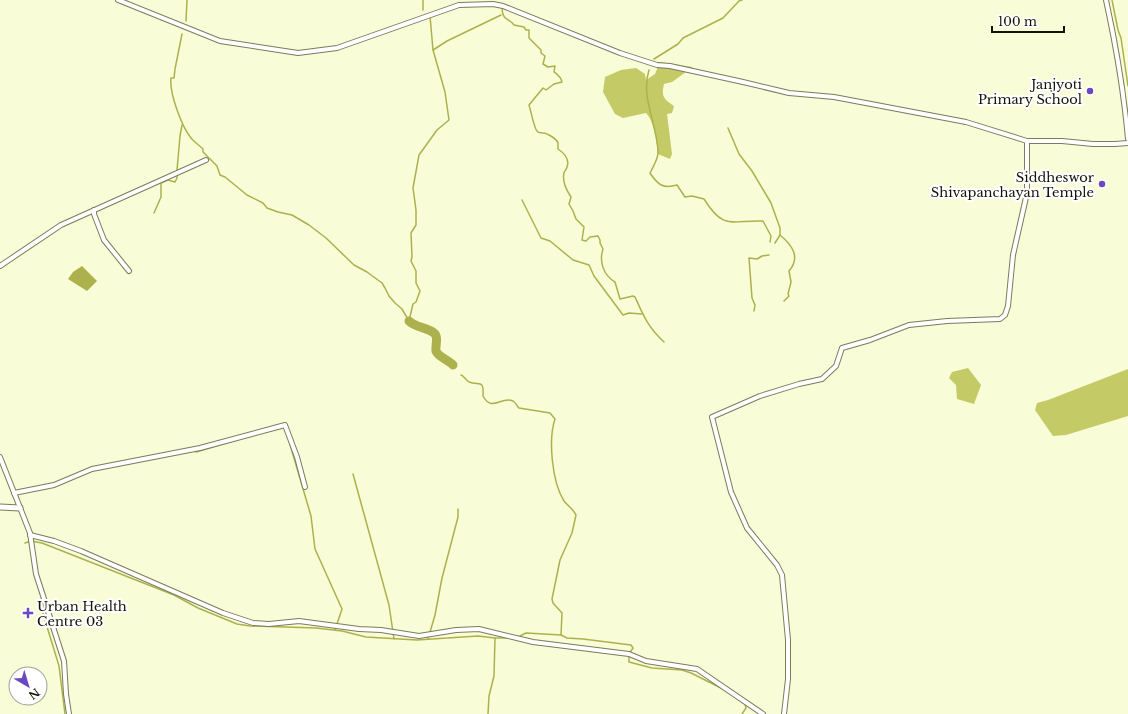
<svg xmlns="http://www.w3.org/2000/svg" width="1128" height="714" viewBox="0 0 1128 714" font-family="'Libre Baskerville',serif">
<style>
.forest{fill:#c4ca66}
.water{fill:#adb14d}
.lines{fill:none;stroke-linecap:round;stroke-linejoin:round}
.stream{stroke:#adb14d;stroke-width:1.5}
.river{stroke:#adb14d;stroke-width:9}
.minor-casing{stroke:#7a7c5b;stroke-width:6}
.tertiary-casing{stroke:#7a7c5b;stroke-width:7}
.minor{stroke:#fff;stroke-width:4}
.tertiary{stroke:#fff;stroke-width:5}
.poi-dot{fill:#6a48c1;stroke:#fff;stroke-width:1.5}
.labels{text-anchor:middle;stroke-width:4;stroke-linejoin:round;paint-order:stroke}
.poi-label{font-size:13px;fill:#131407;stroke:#fff;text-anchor:end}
</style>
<rect width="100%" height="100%" fill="#f8fcd7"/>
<g class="forest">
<path d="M 660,62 L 693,67 L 672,82 L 664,84 C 661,97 664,99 674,106 L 672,113 L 667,114 L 672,154 L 670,159 L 658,154 C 657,143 654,121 646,113 L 623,118 L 615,114 L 603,92 L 605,77 L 621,70 L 636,68 L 645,74 L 646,80 L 655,74 Z"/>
<polygon points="968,368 981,385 974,404 957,399 956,385 949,378 952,372"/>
<polygon points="1128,369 1128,416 1066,435 1053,436 1035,410 1037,403 1048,400"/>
</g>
<polygon class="water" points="82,266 97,281 87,291 68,279 73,272"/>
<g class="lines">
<g class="stream">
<polyline points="423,0 423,10"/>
<polyline points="1112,0 1118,30 1121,38 1128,86"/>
<path d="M 502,9 C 503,21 508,17 514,25 L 524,27 L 526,30 L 529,30 L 529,38 L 541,50 L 541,53 L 545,56 L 543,64 L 548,67 L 555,66 L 554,72 C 558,75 561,77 562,82 L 554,84 L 546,90 L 543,88 L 529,105 C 531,111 534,128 537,131 C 540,134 540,132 543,133 C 547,133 557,139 558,143 C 558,145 558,147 558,149 C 564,153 570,159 567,167 C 566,171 565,169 564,173 C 562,181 567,191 571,197 L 569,204 L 573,211 L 576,219 L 584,227 L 582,240 L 586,241 L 590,237 L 598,236 L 600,240 L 600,243 L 603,249 C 599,261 603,275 615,282 L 620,299 L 633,296 L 635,297 C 644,317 648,327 664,342"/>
<polyline points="430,16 433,50"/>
<polyline points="186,21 187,0"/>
<path d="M 182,34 L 175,69 L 174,78 L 171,78 C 169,93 182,127 191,138 C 194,142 199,145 203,149 L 203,152 L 217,166 L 220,175 L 225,177 L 247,195 L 263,203 L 267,208 L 278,212 L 292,215 L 309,225 L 326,238 L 354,265 L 367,272 L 382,283 L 385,288 L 389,296 L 395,303 L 402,309 L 409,321"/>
<polyline points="654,59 678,44 683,38 723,18 739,1 742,0"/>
<path d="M 649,70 C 640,98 658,125 658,153 C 658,159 653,167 650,173 C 658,185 663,189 677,185 L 685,197 L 692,196 L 704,199 C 724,231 731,220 763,221 L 771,236 L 770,242"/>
<polyline points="728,128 739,154 752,171 771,203 780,228 780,235 775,243"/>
<polyline points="177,170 180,136 182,125"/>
<polyline points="522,200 541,238 550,241 573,260 589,265 594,276 623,315 629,313 642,314"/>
<polyline points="154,213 161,197 161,183 168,180 175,182 177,178 177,175"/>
<path d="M 780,235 C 792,245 801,257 789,271 L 791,282 L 788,294 L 789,296 L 784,301"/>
<polyline points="754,311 755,305 752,298 749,258 757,259 762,256 769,255"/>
<polyline points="409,321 413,304 416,302 420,291 416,283 416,271 411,261 412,257 411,233 416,225 416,210 413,188 419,155 437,130 449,120 445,92 433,50 447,41 501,15"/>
<path d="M 461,375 C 464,376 466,380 469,382 C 479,386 484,378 483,396 C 492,413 502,395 513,401 C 516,403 517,406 519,408 L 550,413 L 555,419 C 548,440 552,482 564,501 C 568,506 573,509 576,515 L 572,533 L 560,560 L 552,599 L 553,603 L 562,613 L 561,635 L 567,638 L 583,639 L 631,645 L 633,648 L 629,654 L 629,662 L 652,668 L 682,670 L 691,673 L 727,691"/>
<polyline points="289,441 311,516 315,549 342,609 335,630"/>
<polyline points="196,452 250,436"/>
<polyline points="353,474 389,605 394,639"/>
<polyline points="25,543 31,541 42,543 174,595 198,608 237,624 250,626 316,628 342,631 366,637 417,640 478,636 495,638"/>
<polyline points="41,607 59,666 65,714"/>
<polyline points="518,637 526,633 561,635"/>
<polyline points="428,639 435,615 442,578 458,517 458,509"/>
<polyline points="488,714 489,696 494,676 495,638 509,638"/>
<polyline points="742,714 746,708 745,704"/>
</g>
<path class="river" d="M 409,321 C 416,328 427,327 434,333 C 439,337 435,346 436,351 C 438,357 449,360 453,365"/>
<defs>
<g id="minor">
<polyline points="118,0 220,41 298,53 337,48 459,5 493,4 503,6 620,53 657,65 670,66 743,82 789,93 834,97 966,122 1027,141 1062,141 1093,144 1115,144 1128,143"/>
<path d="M 1106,0 C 1116,46 1124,93 1128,139"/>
<polyline points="94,210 94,214 104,240 129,271"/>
<polyline points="0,266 61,225 206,160"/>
<polyline points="0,457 30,533 36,574 64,661 66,694 69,714"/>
<polyline points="14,493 54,485 92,469 200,448 285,425 297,457 305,487"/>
<polyline points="30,535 54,541 81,551 223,613 253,623 269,624 299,621 359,629 381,630 419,636 456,630 479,629 533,642 629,654 646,661 697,669 763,714"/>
<polyline points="784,714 788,679 788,640 782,575 777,565 747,528 731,492 712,417 760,396 799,384 822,379 836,366 842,348 870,340 909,325 947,321 1000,319 1005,315 1008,306 1013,255 1027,193 1027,141"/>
</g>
<polyline id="tertiary" points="0,507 20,508"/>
</defs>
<use href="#minor" class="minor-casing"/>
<use href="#tertiary" class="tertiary-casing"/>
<use href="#minor" class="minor"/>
<use href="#tertiary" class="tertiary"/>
</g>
<g class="poi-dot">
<circle cx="1090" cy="91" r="4"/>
<circle cx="1102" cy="184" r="4"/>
<path d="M26 607h4v4h4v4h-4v4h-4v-4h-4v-4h4z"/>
</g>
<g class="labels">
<g class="poi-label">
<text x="1082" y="89">Janjyoti<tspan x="1082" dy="15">Primary School</tspan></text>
<text x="1094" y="182">Siddheswor<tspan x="1094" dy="15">Shivapanchayan Temple</tspan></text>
<text x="37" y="611" text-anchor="start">Urban Health<tspan x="37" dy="15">Centre 03</tspan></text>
</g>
</g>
<g transform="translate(28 686) rotate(142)"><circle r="19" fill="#ffffff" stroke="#a1a19c"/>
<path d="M0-3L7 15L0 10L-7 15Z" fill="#6a48c1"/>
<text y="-6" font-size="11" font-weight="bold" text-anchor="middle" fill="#131407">N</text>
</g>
<path d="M992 26v6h72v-6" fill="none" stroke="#131407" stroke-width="2"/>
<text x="998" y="26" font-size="12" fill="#131407" stroke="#ffffff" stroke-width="3" paint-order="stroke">100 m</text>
</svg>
